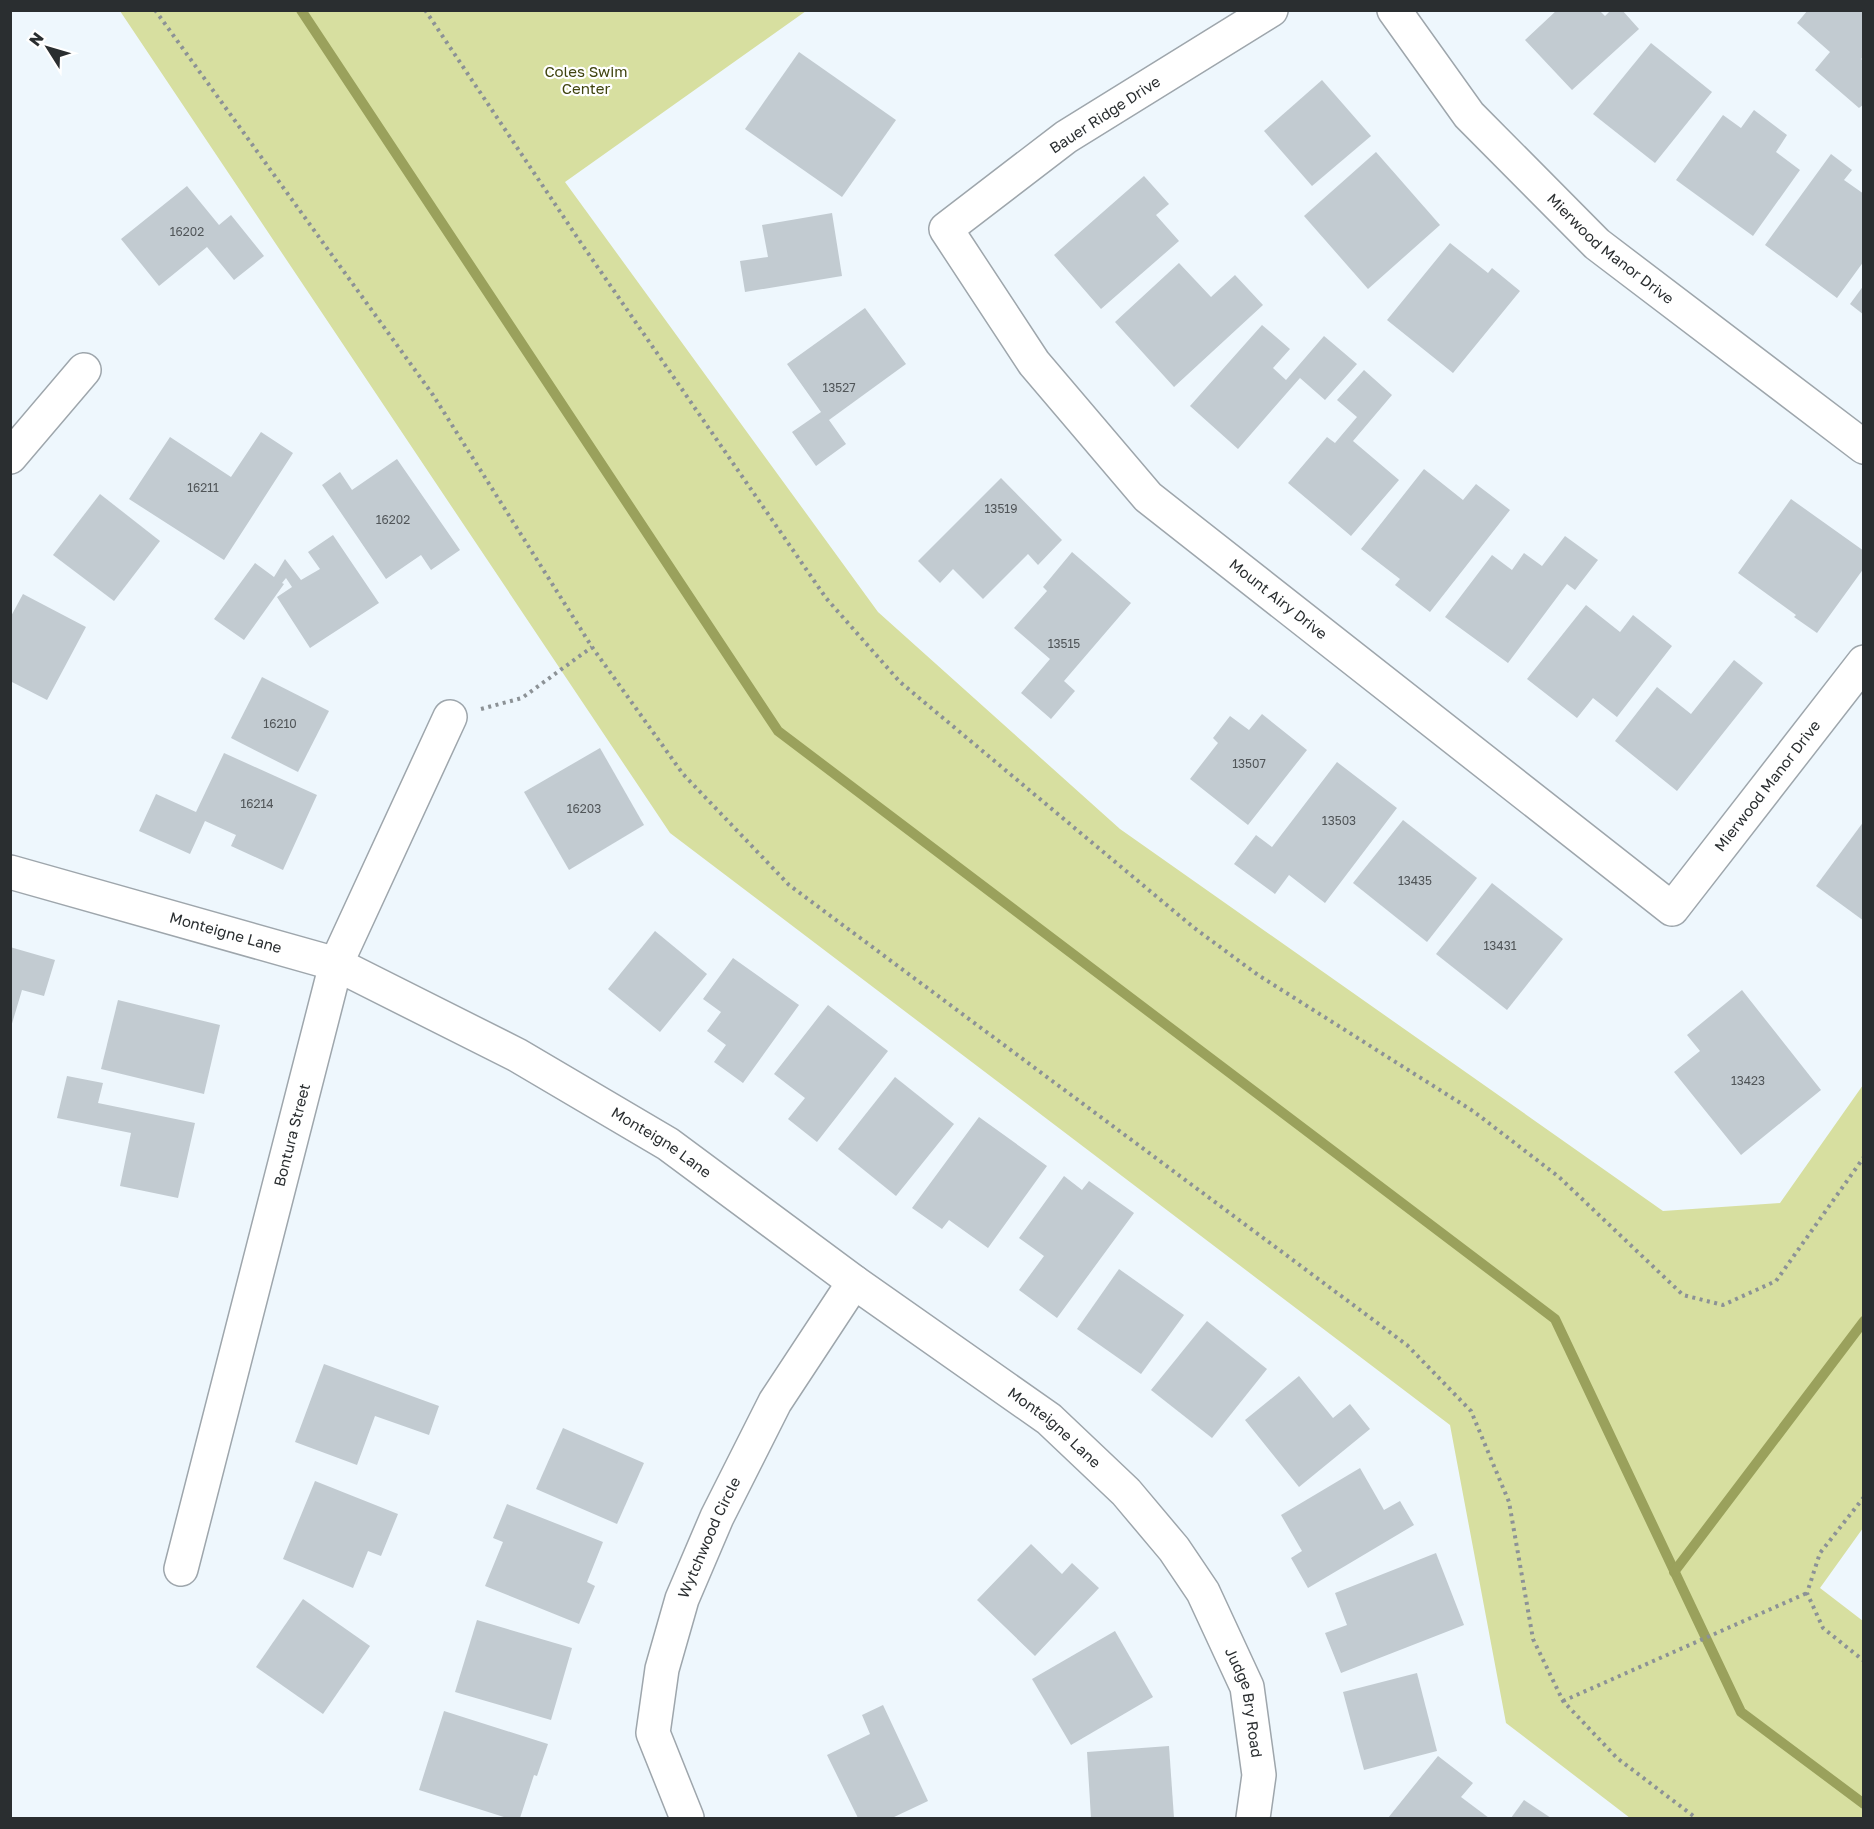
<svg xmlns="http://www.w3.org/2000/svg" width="1874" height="1829" viewBox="0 0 1874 1829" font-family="'Golos Text',sans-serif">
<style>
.green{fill:#d7dfa0}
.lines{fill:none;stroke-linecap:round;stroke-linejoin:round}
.stream{stroke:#9aa15c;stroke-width:10}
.building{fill:#c2cbd1}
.minor-casing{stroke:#9ea6ac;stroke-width:36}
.path{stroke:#8c9296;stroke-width:4;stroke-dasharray:3 4.5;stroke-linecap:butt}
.minor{stroke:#fff;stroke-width:33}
.labels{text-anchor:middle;stroke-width:4.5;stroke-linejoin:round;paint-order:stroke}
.number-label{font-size:12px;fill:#505558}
.park-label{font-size:15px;fill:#40440f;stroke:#fff}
.street-label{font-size:15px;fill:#2a2e30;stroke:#fff}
</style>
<rect width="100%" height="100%" fill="#eef7fd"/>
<polygon class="green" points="120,11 806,11 565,182 878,612 1120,829 1663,1211 1780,1203 1863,1085 1863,1528 1820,1588 1863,1621 1863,1818 1630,1818 1506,1723 1450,1425 670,833"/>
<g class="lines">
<g class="stream">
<polyline points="301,10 778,731 1555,1319 1741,1712 1864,1804"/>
<polyline points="1674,1572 1864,1321"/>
</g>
</g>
<g class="building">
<polygon points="1557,10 1599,10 1605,16 1611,10 1622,10 1639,29 1572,90 1525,40"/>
<polygon points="1808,10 1864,10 1864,57 1861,59 1864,61 1864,104 1859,108 1815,70 1830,52 1797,23"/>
<polygon points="1651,43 1712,92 1655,163 1593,114"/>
<polygon points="799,52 896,120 842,197 745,129"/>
<polygon points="1322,80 1371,136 1312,186 1264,131"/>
<polygon points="1754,110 1787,135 1776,152 1800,170 1753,236 1676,180 1723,115 1741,128"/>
<polygon points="1376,152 1440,225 1368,289 1304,216"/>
<polygon points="1831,154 1852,170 1844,180 1864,194 1864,261 1837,298 1765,245"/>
<polygon points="1144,176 1169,204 1156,215 1179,241 1101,309 1054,255"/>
<polygon points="187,186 219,225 231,215 264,256 234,280 207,247 159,286 121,239"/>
<polygon points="832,213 842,276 745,292 740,261 768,257 762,225"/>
<polygon points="1450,243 1488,273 1492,268 1520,291 1453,373 1387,320"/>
<polygon points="1179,263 1211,297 1235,275 1263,305 1174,387 1115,322"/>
<polygon points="1864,285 1864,315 1850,304"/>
<polygon points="865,308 906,364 829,420 846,444 816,466 792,432 821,412 787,364"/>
<polygon points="1262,325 1290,349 1273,368 1286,380 1324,336 1357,364 1325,400 1300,378 1238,449 1190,406"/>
<polygon points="1364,370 1392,395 1353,441 1399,480 1351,536 1288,483 1327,437 1335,443 1357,417 1337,400"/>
<polygon points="261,432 293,453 224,560 129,499 170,437 231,477"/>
<polygon points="397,459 460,550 431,570 421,555 386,579 322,485 340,472 352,490"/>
<polygon points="1424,469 1463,500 1476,484 1510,510 1430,612 1395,585 1400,579 1361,549"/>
<polygon points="1001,478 1062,540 1038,565 1028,554 983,599 953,569 940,583 918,561"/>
<polygon points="100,494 160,541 114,601 53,555"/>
<polygon points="1791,499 1864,551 1864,568 1817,633 1794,617 1796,615 1738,573"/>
<polygon points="333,535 379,603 310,648 277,597 292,587 286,578 282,583 284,584 244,640 214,619 255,563 274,577 285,559 301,580 320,569 308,552"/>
<polygon points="1565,536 1598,560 1575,590 1567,584 1508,663 1445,617 1492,555 1512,570 1524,553 1542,566"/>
<polygon points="1072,552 1131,603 1064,681 1075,691 1051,719 1021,693 1050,659 1014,628 1047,591 1043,587"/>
<polygon points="23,594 86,627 47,700 10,681 10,618"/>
<polygon points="1586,605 1620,632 1633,615 1672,646 1617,717 1593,698 1577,718 1527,679"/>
<polygon points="1734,660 1763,683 1677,791 1615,741 1657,687 1691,714"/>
<polygon points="262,677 329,711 298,772 231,738"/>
<polygon points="1262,714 1307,750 1248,825 1190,779 1218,743 1213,738 1230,716 1249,730"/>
<polygon points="600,748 644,825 569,870 524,792"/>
<polygon points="224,753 317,795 283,870 231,846 236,835 205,821 190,854 139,831 156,794 196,812"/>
<polygon points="1337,762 1397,808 1325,903 1289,875 1275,894 1234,864 1256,835 1272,847"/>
<polygon points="1403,820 1477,878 1427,942 1353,883"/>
<polygon points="1864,821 1864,921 1816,886"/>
<polygon points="1492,883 1563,939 1507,1010 1436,954"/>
<polygon points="655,931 707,974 660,1032 608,989"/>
<polygon points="10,947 55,960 44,996 22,990 11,1027"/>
<polygon points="733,958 799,1005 743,1083 714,1062 726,1045 707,1031 721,1012 703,999"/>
<polygon points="1742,990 1821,1090 1741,1155 1674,1072 1700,1051 1687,1035"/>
<polygon points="118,1000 220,1025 204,1094 101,1069"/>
<polygon points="828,1005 888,1051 817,1142 788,1119 805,1098 774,1074"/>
<polygon points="67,1076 103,1083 98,1103 195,1123 178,1198 120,1186 131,1133 57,1118"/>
<polygon points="895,1077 954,1124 896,1196 838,1149"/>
<polygon points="979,1117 1047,1166 988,1248 949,1220 942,1229 912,1208"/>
<polygon points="1064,1176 1082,1190 1089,1181 1134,1213 1057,1318 1019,1290 1044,1256 1019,1238"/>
<polygon points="1119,1269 1184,1315 1141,1374 1077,1329"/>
<polygon points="1207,1321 1267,1369 1212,1438 1151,1390"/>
<polygon points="324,1364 439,1406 429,1435 375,1416 357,1465 295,1442"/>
<polygon points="1299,1376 1333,1418 1350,1404 1370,1429 1299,1487 1245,1420"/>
<polygon points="563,1428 644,1463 617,1524 536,1489"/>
<polygon points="1360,1468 1384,1510 1400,1501 1414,1525 1308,1588 1291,1558 1302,1551 1281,1515"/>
<polygon points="315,1481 398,1514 381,1556 368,1551 353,1588 283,1559"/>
<polygon points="507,1504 603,1542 587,1582 595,1586 579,1624 485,1586 503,1542 493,1538"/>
<polygon points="1031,1544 1062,1574 1072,1563 1099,1588 1035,1656 977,1600"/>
<polygon points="1436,1553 1464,1625 1341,1673 1325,1633 1347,1625 1335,1593"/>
<polygon points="303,1599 370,1646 323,1714 256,1667"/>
<polygon points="477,1620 572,1648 551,1720 455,1692"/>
<polygon points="1115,1631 1153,1697 1071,1745 1032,1679"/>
<polygon points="1417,1673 1437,1751 1364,1770 1343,1692"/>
<polygon points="883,1705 928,1801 892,1818 858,1818 827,1755 870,1734 862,1715"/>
<polygon points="444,1711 548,1744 537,1776 534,1775 520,1818 507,1818 419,1790"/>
<polygon points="1169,1746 1174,1818 1091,1818 1087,1752"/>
<polygon points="1438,1756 1473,1783 1461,1797 1489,1818 1388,1818"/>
<polygon points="1524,1800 1551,1818 1511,1818"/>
</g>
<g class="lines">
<defs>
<g id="minor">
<path id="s1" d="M 1271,10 L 1066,137 L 946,229 L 1034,363 L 1148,497 L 1672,909 L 1864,662"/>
<path id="s2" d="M 1394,10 L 1469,115 L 1597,244 L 1864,447"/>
<polyline points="10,457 84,370"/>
<path id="s3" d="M 10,872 L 336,964 L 517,1055 L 668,1144 L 854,1282 L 1049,1419 L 1126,1492 L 1174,1549 L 1203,1592 L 1247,1687 L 1259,1775 L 1253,1818"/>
<path id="s4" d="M 181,1569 L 336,964 L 450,717"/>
<path id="s5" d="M 687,1818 L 653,1733 L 662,1669 L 682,1599 L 717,1517 L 775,1402 L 854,1282"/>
</g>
</defs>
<use href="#minor" class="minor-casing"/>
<g class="path">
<polyline points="155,10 433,395 592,647 683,774 789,885 1407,1345 1471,1411 1509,1502 1533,1639 1563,1701 1617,1758 1696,1818"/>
<polyline points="425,10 581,243 826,598 900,682 1193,927 1258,975 1473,1111 1559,1177 1683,1295 1723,1305 1776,1281 1864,1157"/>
<polyline points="481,709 522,698 592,647"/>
<polyline points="1864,1497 1820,1553 1807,1593 1823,1628 1864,1661"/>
<polyline points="1563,1701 1807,1593"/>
</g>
<use href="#minor" class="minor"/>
</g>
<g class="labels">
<g class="number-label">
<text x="187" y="236">16202</text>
<text x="839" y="392">13527</text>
<text x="203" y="492">16211</text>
<text x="1001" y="513">13519</text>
<text x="393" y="524">16202</text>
<text x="1064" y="648">13515</text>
<text x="280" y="728">16210</text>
<text x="1249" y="768">13507</text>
<text x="257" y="808">16214</text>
<text x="584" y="813">16203</text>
<text x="1339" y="825">13503</text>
<text x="1415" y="885">13435</text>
<text x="1500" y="950">13431</text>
<text x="1748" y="1085">13423</text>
</g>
<g class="park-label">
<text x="586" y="77">Coles Swim<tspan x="586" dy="17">Center</tspan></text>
</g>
<g class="street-label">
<text transform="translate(1105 115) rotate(-33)" y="5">Bauer Ridge Drive</text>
<text dy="5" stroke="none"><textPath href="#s2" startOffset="324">Mierwood Manor Drive</textPath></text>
<text dy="5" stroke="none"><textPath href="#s1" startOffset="894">Mount Airy Drive</textPath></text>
<text dy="5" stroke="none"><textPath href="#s1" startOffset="1551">Mierwood Manor Drive</textPath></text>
<text dy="5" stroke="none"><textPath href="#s3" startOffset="224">Monteigne Lane</textPath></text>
<text dy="5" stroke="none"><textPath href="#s4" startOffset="448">Bontura Street</textPath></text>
<text dy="5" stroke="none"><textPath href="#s3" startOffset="710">Monteigne Lane</textPath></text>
<text dy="5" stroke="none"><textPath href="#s3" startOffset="1196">Monteigne Lane</textPath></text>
<text dy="5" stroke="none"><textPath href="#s5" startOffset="296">Wytchwood Circle</textPath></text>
<text dy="5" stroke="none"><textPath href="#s3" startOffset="1538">Judge Bry Road</textPath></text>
</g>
</g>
<rect width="1874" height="1829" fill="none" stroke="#2a2e30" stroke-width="24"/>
<g transform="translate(48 48) rotate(307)" stroke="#ffffff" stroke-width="4.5" paint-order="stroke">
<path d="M0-4.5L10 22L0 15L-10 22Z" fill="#2a2e30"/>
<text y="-9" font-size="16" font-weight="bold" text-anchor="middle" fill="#2a2e30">N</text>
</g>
</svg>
